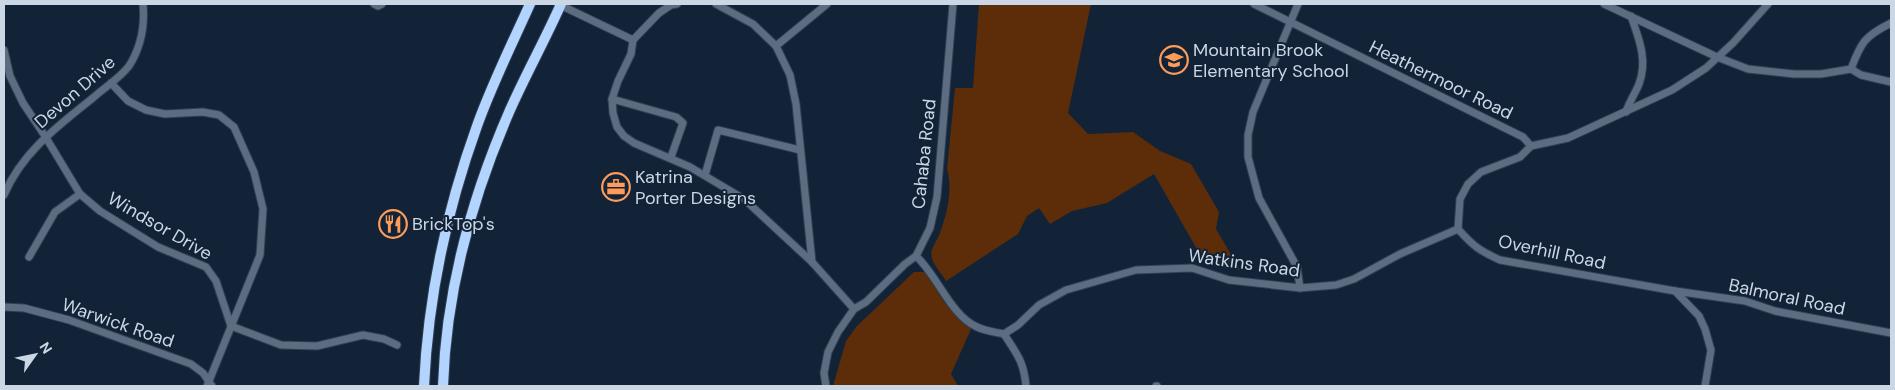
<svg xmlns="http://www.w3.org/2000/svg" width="1895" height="390" viewBox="0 0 1895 390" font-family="'DM Sans',sans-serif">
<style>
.green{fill:#5c2d08}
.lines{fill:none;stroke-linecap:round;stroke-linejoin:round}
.minor-casing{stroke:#304053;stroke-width:9}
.highway-casing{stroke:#304053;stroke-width:12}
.minor{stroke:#5c6c81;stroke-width:7}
.highway{stroke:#b3d4fe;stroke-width:10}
.labels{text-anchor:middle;stroke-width:4;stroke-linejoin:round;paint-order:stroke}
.poi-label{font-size:18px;fill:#ccd7e5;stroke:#122337;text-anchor:start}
.street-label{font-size:18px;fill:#ccd7e5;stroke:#122337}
</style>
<rect width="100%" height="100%" fill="#122337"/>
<g class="green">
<path d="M 979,4 L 1091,4 L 1068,113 L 1088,134 L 1133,132 L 1160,151 L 1191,164 L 1219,212 L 1216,229 L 1240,270 L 1206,265 L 1154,174 L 1107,203 L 1072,211 L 1050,224 L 1039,208 L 1027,216 L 1018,234 L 946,281 C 942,274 934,266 932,258 C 929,249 937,242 940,233 C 947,213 953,190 947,169 L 955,88 L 973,88 Z"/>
<path d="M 914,272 L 925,272 C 938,292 950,315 971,329 L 951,374 L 958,386 L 833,386 L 846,341 L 857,326 Z"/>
</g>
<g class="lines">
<defs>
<g id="minor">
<polyline points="374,4 378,6 382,4"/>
<polyline points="558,4 633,40"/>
<polyline points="677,4 671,5 659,13 633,40 631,54 618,81 612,99 613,113 617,127 624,136 634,143 690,167 744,199 812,262 854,309"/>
<polyline points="716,4 753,24 776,46 790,75 796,104 812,262"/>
<polyline points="1254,4 1523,137 1531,146"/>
<polyline points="1298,4 1253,112 1248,135 1248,157 1259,198 1297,267 1300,288"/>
<polyline points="1604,4 1717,57 1748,69 1794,74 1821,74 1851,69 1861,75 1891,82"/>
<polyline points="776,46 827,4"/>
<polyline points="4,50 10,76 23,103 45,136 80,194 100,211 158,247 206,267 216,281 231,326"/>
<path d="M 1851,69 C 1861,42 1865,36 1891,23"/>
<polyline points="111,83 128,101 146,110 165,114 203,112 219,115 234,127 254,172 263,209 260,255 207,386"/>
<polyline points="612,99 676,117 683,123 671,157"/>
<path d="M 1626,112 C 1629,102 1635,94 1639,84 C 1648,60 1639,39 1631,16"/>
<polyline points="705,175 718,130 800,150"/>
<path d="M 4,195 C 22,152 59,125 94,97 C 105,87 120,78 129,66 C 141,47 145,26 143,4"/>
<path d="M 916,256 C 937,275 951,316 977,327 C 985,331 995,332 1004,334 L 1018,325 L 1039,305 L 1066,290 L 1136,270 L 1192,268 L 1229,280 L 1300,288 L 1336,285 L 1354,279 L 1400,254 L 1458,229"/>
<polyline points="29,257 55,212 80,194"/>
<polyline points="1675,291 1745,301 1775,311 1891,333"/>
<polyline points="4,307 24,308 69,320 191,364 203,373 212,386"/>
<polyline points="231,326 281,345 317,346 363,335 384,339 397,345"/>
<path d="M 1004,334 C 1017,354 1024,362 1026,386"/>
<polyline points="826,386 824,373 828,352 838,332 854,309 866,302 905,264 916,256 930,228 937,197 953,4"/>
<polyline points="1156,386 1157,386"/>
<path d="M 1705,386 L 1711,350 L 1705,329 L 1699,316 L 1675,291 L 1500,260 C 1480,251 1473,246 1458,229 L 1460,199 L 1468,184 L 1481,172 L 1520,157 L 1531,146 L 1568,138 L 1672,90 L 1706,68 L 1733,43 L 1768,4"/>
</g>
<g id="highway">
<path d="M 424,386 C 428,298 447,209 477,126 C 492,84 512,44 530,4"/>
<path d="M 443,386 C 446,291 472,197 510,110 C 526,74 545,40 561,4"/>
</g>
</defs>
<use href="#minor" class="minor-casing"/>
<use href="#highway" class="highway-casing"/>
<use href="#minor" class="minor"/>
<use href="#highway" class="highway"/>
</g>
<defs>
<symbol id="school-ring" viewBox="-11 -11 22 22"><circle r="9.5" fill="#122337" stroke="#fe9b59" stroke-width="1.5"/><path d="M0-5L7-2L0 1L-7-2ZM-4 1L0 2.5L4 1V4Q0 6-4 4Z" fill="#fe9b59"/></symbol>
<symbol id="office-ring" viewBox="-11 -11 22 22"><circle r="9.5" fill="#122337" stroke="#fe9b59" stroke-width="1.5"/><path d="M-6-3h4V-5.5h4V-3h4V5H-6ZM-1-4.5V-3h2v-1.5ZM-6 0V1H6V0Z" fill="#fe9b59"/></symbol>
<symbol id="restaurant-ring" viewBox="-11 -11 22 22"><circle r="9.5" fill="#122337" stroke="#fe9b59" stroke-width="1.5"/><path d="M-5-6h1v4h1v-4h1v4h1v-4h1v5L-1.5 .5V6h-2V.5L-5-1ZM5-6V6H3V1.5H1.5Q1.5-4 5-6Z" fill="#fe9b59"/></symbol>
</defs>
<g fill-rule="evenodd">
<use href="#school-ring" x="1158" y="44" width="32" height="32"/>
<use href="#office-ring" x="600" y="171" width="32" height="32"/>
<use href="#restaurant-ring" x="377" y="208" width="32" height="32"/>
</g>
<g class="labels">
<g class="poi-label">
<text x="1193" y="56">Mountain Brook<tspan x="1193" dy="21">Elementary School</tspan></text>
<text x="635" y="183">Katrina<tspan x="635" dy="21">Porter Designs</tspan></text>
<text x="412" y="230">BrickTop's</text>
</g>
<g class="street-label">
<text transform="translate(1441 80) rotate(26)" y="6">Heathermoor Road</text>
<text transform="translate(75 92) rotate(-41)" y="6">Devon Drive</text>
<text transform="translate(924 154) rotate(-84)" y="6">Cahaba Road</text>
<text transform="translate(160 226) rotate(30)" y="6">Windsor Drive</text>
<text transform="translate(1552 252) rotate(12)" y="6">Overhill Road</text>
<text transform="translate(1244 263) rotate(8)" y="6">Watkins Road</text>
<text transform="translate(1787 297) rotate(12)" y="6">Balmoral Road</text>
<text transform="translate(118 323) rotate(19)" y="6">Warwick Road</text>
</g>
</g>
<rect width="1895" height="390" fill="none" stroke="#ccd7e5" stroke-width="10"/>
<g transform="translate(35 355) rotate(57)" stroke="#122337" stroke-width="4" paint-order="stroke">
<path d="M0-4L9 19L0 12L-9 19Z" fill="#ccd7e5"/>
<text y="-8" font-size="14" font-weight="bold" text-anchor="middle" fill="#ccd7e5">N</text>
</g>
</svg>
